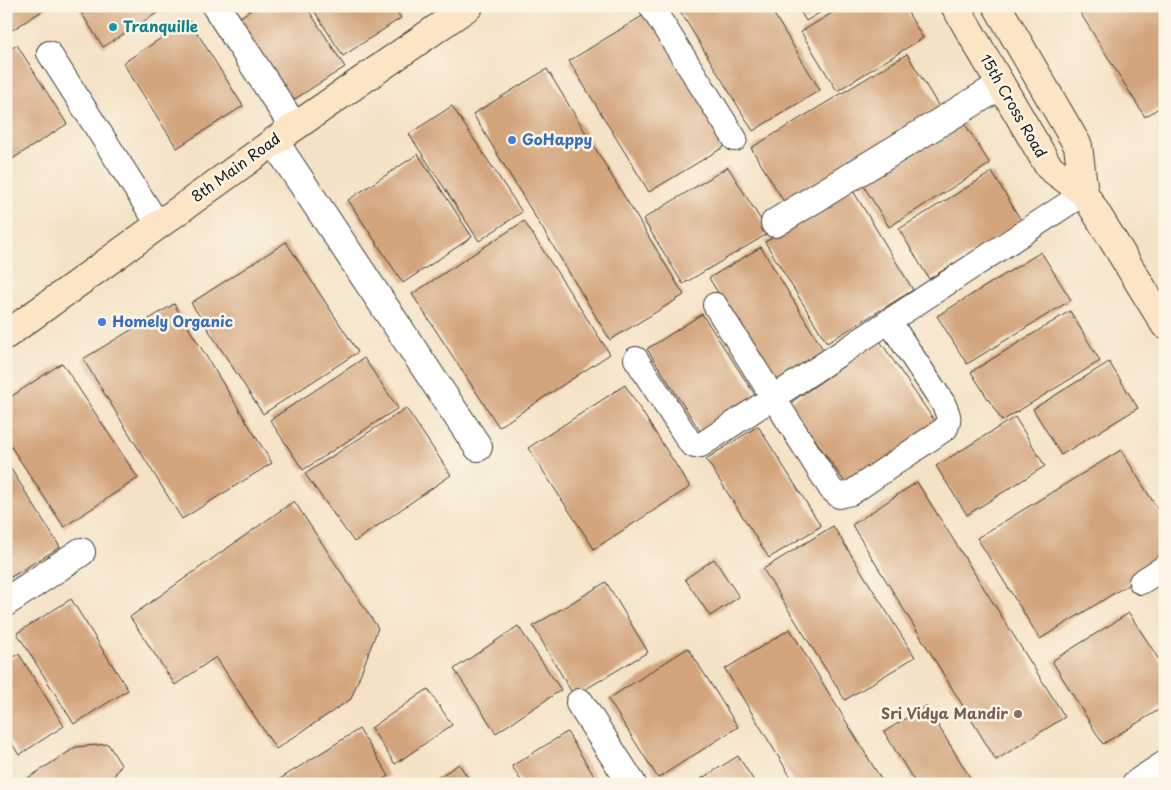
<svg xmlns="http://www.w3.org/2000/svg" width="1171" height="790" viewBox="0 0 1171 790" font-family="'Playpen Sans',sans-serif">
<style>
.building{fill:#d3a57d}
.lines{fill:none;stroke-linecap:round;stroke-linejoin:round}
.lane-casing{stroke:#3c3a36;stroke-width:26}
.street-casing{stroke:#3c3a36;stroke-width:30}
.secondary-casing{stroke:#3c3a36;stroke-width:30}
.lane{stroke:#fff;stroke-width:24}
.street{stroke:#fff;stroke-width:28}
.secondary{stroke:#fce5c4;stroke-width:28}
.culture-dot{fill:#0f9aa8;stroke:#fcf5e5;stroke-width:2}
.shop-dot{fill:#3f7fe0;stroke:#fcf5e5;stroke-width:2}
.education-dot{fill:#8d6e63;stroke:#fcf5e5;stroke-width:2}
.labels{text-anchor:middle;stroke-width:5;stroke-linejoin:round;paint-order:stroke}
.culture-label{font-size:15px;font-weight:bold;fill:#0d838f;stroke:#fcf5e5;text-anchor:start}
.street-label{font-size:15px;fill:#1c1c1c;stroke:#fcf5e5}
.shop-label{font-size:15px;font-weight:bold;fill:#366cbe;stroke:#fcf5e5;text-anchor:start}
.education-label{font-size:15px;font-weight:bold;fill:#785e54;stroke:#fcf5e5;text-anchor:end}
</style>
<rect width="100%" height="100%" fill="#fcf5e5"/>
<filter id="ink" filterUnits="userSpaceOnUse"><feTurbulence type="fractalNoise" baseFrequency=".02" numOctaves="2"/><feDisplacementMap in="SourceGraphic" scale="10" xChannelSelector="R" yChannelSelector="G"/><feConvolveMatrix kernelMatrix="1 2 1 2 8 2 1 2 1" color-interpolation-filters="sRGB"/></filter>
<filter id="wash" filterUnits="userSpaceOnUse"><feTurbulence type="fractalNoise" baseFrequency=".0096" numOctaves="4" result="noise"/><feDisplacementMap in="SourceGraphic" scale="20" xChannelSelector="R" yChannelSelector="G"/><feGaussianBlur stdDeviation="1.12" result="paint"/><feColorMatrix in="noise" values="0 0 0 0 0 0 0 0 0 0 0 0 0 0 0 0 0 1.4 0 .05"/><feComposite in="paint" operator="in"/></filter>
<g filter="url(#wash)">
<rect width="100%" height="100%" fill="#f4e2c6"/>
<g id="blocks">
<g class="building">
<polygon points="6,6 50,6 6,34"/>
<polygon points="77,6 168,6 103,47"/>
<polygon points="257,6 306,6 345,67 290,102 237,19"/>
<polygon points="311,6 393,6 401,18 343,56"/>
<polygon points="677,6 769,6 820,90 753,131"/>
<polygon points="797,6 831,6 806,21"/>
<polygon points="843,6 904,6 923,38 837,91 801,32"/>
<polygon points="1076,6 1165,6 1165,104 1145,117"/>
<polygon points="647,13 727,145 649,192 569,61"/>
<polygon points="189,20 243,106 177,148 123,63"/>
<polygon points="17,45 67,124 6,163 6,52"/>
<polygon points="907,54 941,110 786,205 751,148"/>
<polygon points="547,69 684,295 610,340 473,114"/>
<polygon points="452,106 522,212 479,241 409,134"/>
<polygon points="961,118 990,164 889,227 860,180"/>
<polygon points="418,154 472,237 403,283 348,200"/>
<polygon points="728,167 769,233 683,284 643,219"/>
<polygon points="992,172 1022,222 929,279 899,229"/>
<polygon points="852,189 913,290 827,343 765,242"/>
<polygon points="524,221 610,354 499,427 412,294"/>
<polygon points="286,242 358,352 263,414 191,303"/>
<polygon points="761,247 827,356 776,387 709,278"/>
<polygon points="1041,252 1071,300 967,364 937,316"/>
<polygon points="174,304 272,463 182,519 83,359"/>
<polygon points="1070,311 1100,361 1002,421 971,372"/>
<polygon points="702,314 757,398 702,434 647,349"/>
<polygon points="880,341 938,426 848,487 790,403"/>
<polygon points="364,358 398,408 303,470 270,420"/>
<polygon points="1109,362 1138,408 1061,455 1033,409"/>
<polygon points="62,363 138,478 64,527 6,439 6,400"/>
<polygon points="625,385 690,487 594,549 528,448"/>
<polygon points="406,408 451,475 354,542 305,474"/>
<polygon points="1015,417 1045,466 967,515 936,466"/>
<polygon points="758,426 821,526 769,558 706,459"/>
<polygon points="1121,450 1165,521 1165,562 1040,639 977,538"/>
<polygon points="6,461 60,547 6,580"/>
<polygon points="917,482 1065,717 996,760 852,525"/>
<polygon points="294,501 378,628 351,699 276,749 216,657 175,685 130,617"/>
<polygon points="833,526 915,657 845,700 763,569"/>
<polygon points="714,559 739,597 710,616 685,579"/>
<polygon points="606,582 648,652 574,696 533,626"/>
<polygon points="71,599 128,690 74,724 17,633"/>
<polygon points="1129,613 1165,669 1165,706 1103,744 1052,661"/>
<polygon points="518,626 561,690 496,733 454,669"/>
<polygon points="790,629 884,784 795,784 725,669"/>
<polygon points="688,648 738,727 658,778 608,699"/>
<polygon points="19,654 64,726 19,755 6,734 6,662"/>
<polygon points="428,689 452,725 395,764 371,728"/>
<polygon points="926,706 973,782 970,784 916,784 884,732"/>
<polygon points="359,729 389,776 377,784 272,784"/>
<polygon points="567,732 599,784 523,784 512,766"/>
<polygon points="108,744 121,765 109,784 19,784 76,747"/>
<polygon points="738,756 756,784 693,784"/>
<polygon points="459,764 472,784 428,784"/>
</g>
</g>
</g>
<g filter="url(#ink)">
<use href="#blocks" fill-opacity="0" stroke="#3c3a36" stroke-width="1"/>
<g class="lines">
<defs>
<g id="lane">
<polyline points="651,6 735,139"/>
<polyline points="49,53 158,224"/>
<path d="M 715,305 L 831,489 L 839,496 L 851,493 L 946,428 C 951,418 947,412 943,403 L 889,321"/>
<polyline points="636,359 691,444 695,446 701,445 1084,193"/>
<polyline points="1141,582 1165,567"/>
</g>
<g id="street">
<polyline points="216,6 294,127"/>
<polyline points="274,141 478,447"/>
<polyline points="775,223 1001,85"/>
<polyline points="6,602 81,552"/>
<polyline points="580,703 632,784"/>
<polyline points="1136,784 1165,765"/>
</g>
<g id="secondary">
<polyline points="955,6 1049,167 1084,193 1165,325"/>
<polyline points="997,6 1078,146 1084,193"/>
<polyline points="6,335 283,135 469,6"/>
</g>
</defs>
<use href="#lane" class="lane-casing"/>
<use href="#street" class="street-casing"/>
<use href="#secondary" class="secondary-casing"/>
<use href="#lane" class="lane"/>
<use href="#street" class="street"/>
<use href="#secondary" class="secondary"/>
</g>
</g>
<circle class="culture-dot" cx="113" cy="27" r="5"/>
<g class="shop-dot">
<circle cx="512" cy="140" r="5"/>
<circle cx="102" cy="322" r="5"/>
</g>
<circle class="education-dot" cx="1018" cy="714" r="5"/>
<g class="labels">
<g class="culture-label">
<text x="123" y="32">Tranquille</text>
</g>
<g class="street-label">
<text transform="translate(1013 106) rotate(60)" y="5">15th Cross Road</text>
<text transform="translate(236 168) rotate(-36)" y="5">8th Main Road</text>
</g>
<g class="shop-label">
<text x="522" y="145">GoHappy</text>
<text x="112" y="327">Homely Organic</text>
</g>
<g class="education-label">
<text x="1008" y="719">Sri Vidya Mandir</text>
</g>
</g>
<rect width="1171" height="790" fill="none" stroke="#fcf5e5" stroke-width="25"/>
</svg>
